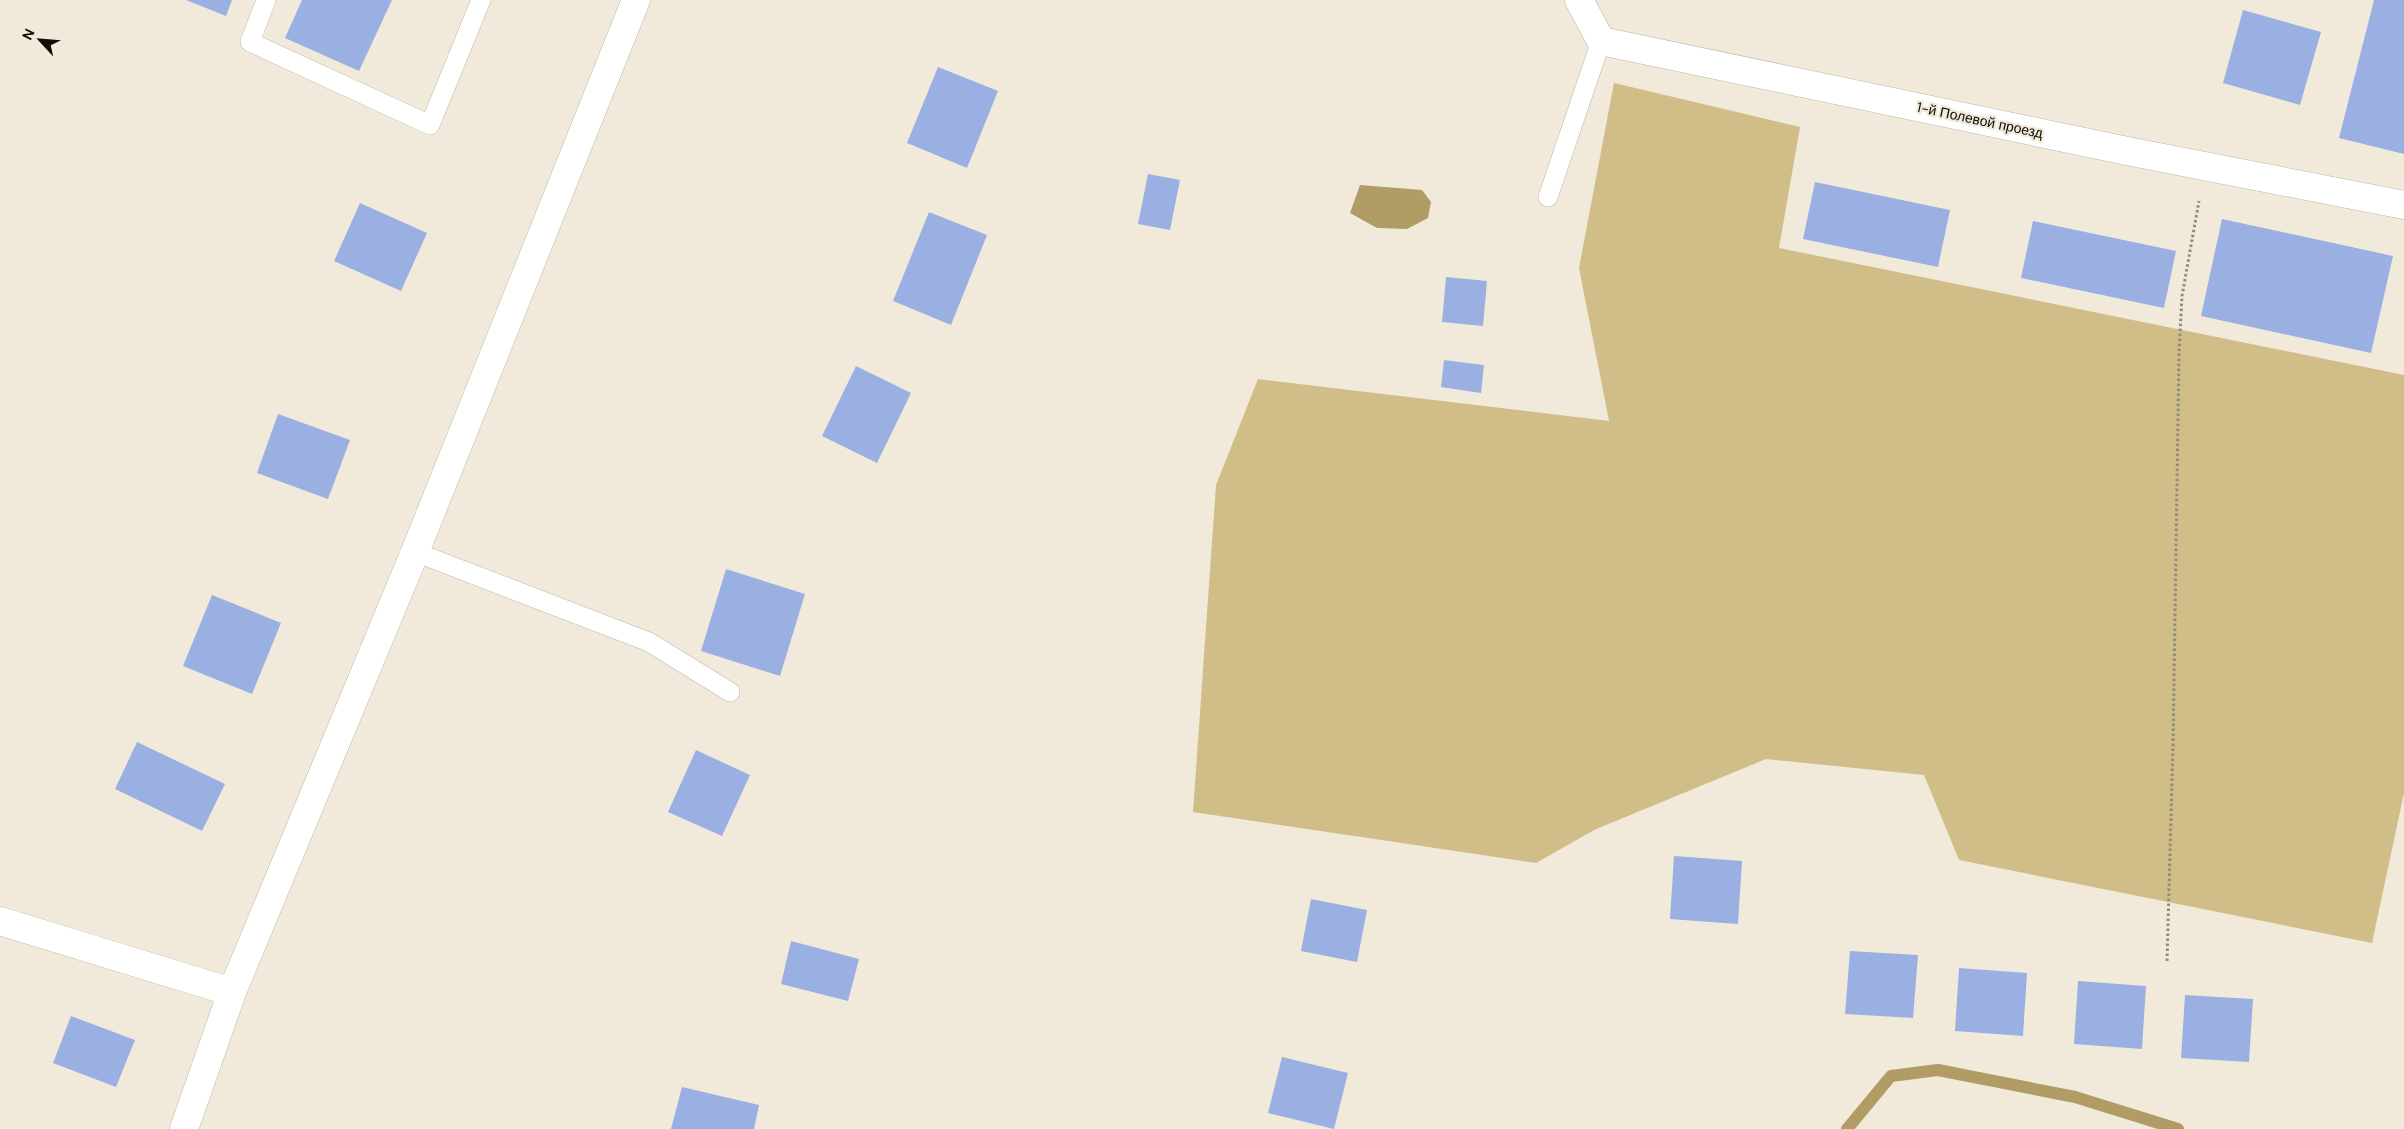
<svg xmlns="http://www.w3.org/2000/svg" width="2404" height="1129" viewBox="0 0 2404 1129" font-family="'DM Sans',sans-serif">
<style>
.green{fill:#d1bd88}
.water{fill:#b19c65}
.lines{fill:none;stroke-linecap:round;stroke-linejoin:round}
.stream{stroke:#b19c65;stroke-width:12}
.building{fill:#9ab0e3}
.lane-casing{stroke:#bdb7a7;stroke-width:20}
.street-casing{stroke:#bdb7a7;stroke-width:29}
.path{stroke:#908b7f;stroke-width:3;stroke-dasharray:2.5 2.5;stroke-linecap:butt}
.lane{stroke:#fff;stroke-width:19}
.street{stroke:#fff;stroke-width:28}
.labels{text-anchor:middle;stroke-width:4.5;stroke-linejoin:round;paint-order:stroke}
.street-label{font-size:14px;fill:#0e0c06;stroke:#f1eada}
</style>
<rect width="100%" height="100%" fill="#f1eada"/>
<polygon class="green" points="1614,83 1800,127 1779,248 2404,375 2404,793 2372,943 1959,860 1924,775 1766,759 1594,830 1536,863 1193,812 1216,485 1258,379 1609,421 1579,268"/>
<polygon class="water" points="1360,185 1422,190 1431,202 1428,218 1407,229 1377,228 1350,213"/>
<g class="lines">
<polyline class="stream" points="1847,1129 1891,1076 1938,1070 2075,1097 2178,1129"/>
</g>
<g class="building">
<polygon points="186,0 232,0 226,16"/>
<polygon points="302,0 392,0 359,71 285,38"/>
<polygon points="2374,0 2404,0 2404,154 2339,138"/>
<polygon points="2243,10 2321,32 2300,105 2223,83"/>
<polygon points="938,67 998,91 967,168 907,143"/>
<polygon points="1148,174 1180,180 1170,230 1138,224"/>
<polygon points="1815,182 1950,210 1938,267 1803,239"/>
<polygon points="360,203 427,233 401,291 334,261"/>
<polygon points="929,212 987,235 951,325 893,301"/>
<polygon points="2222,219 2393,256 2371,353 2201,316"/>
<polygon points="2033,221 2176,251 2164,308 2021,278"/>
<polygon points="1446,277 1487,281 1483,326 1442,322"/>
<polygon points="1444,360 1484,365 1481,393 1441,387"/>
<polygon points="856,366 911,393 877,463 822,436"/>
<polygon points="278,414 350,440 328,499 257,473"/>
<polygon points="726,569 805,594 780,676 701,651"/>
<polygon points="212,595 281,623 252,694 183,666"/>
<polygon points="137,742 225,784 202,831 115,789"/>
<polygon points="696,750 750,775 722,836 668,812"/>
<polygon points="1674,856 1742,861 1738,924 1670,919"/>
<polygon points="1311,899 1367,910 1357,962 1301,951"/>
<polygon points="791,941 859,959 848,1001 781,984"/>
<polygon points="1850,951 1918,955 1913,1018 1845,1014"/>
<polygon points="1959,968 2027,973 2023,1036 1955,1031"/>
<polygon points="2078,981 2146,986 2142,1049 2074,1044"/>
<polygon points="2185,995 2253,999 2249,1062 2181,1058"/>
<polygon points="71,1016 135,1040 116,1087 53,1063"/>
<polygon points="1282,1057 1348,1073 1334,1129 1268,1113"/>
<polygon points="682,1087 759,1105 754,1129 671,1129"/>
</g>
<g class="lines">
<defs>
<g id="lane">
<polyline points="266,0 250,42 430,125 481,0"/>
<polyline points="1548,197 1601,41"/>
<polyline points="415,552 649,642 730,692"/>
</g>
<g id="street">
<polyline points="1579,0 1601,41 2127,151 2404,205"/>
<polyline points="0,921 232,992"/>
<polyline points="184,1129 232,992 415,552 636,0"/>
</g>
</defs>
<use href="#lane" class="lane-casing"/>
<use href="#street" class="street-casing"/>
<polyline class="path" points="2167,961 2173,746 2179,353 2182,296 2199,201"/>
<use href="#lane" class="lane"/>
<use href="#street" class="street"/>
</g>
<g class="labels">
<g class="street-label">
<text transform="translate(1980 120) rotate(12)" y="5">1-й Полевой проезд</text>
</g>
</g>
<g transform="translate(40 40) rotate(296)" stroke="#f1eada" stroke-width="4" paint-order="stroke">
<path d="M0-4L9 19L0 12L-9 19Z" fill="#0e0c06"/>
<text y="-8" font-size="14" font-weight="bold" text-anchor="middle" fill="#0e0c06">N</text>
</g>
</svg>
